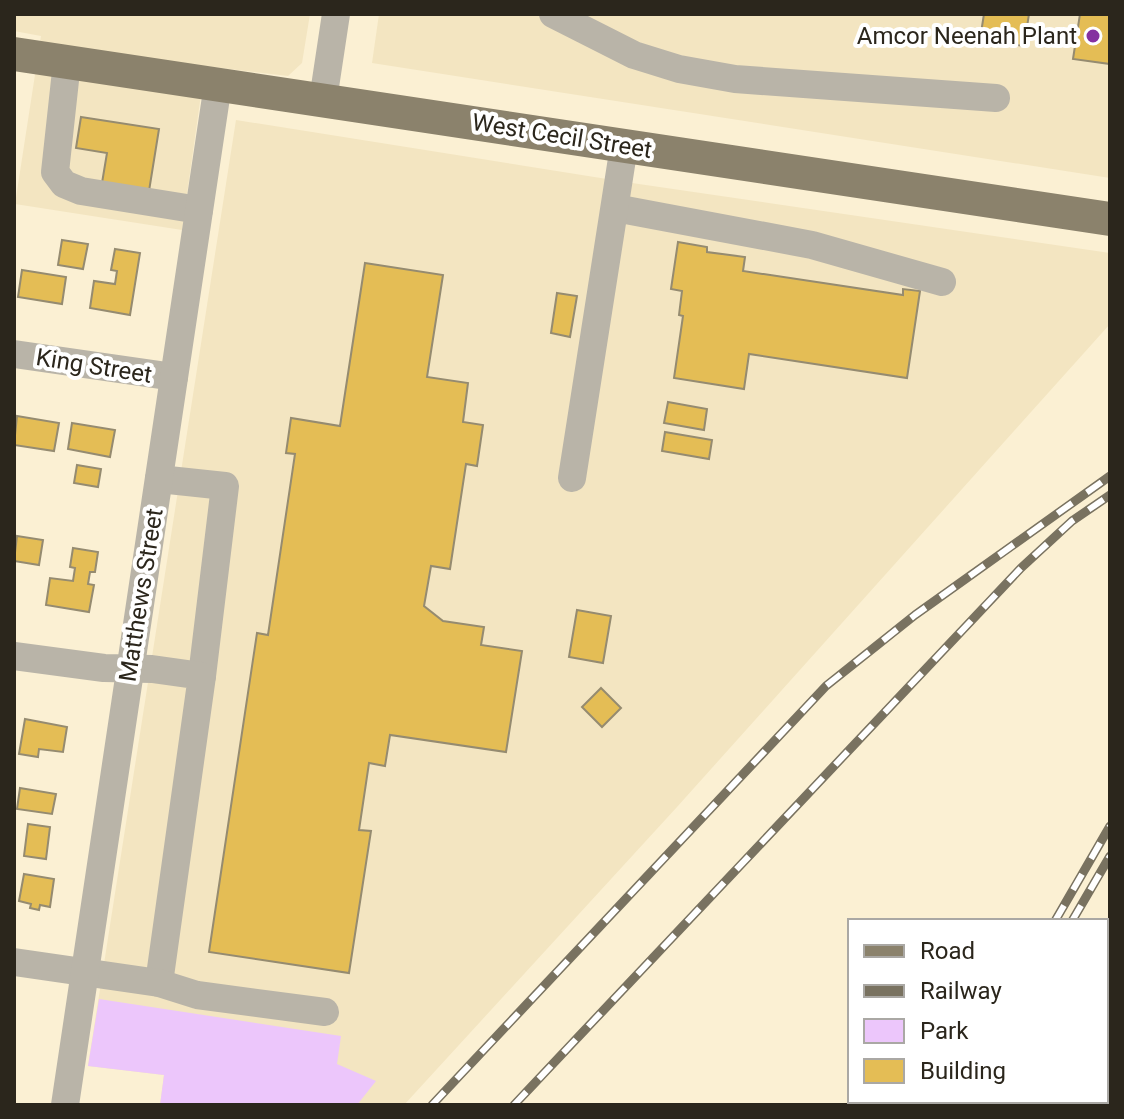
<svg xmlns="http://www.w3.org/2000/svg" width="1124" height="1119" viewBox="0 0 1124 1119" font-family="Roboto,sans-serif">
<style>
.built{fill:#f3e5c1}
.green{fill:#ecc6fb}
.building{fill:#e4bd55;stroke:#958b70;stroke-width:2}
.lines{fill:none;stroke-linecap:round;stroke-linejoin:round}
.minor{stroke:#b9b4a8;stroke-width:28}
.major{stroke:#8b826c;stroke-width:34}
.rail-casing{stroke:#797260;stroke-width:9}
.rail{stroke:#fff;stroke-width:6;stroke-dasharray:18;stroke-linecap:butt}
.poi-dot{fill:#8531a0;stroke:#fff;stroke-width:3}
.labels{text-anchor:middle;stroke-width:8;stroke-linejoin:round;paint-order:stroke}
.poi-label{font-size:24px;fill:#2b261c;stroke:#fff;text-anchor:end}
.street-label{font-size:24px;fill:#2b261c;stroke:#fff}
</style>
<rect width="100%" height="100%" fill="#fbf0d3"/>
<g class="built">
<polygon points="14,14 310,14 302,63 288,76 205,66 182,230 15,204 41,36 14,31"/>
<polygon points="379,14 1110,14 1110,178 372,63"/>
<polygon points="236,120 632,183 1110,253 1110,324 677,807 404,1105 160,1105 164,1075 88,1066"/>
</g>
<polygon class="green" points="99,999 341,1036 337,1064 376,1081 357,1105 160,1105 164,1075 88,1066"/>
<g class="building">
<polygon points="984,14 1029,14 1024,46 980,39"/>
<polygon points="1080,14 1110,14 1110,64 1073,59"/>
<polygon points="81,117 159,129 149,191 102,183 107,153 76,148"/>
<polygon points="62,240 88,244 83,269 58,265"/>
<polygon points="678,242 707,247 707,252 745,257 743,271 903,295 903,289 920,291 907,378 749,354 744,389 674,378 683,316 679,315 682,291 671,289"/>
<polygon points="115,249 140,253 130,315 90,308 94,281 115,284 117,271 111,270"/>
<polygon points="365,263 443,275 427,377 468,383 463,422 483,425 477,466 466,464 450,569 431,566 424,606 443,621 484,627 481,645 522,651 506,752 390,735 385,766 369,763 359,830 371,831 349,973 209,952 257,633 268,635 295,454 286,453 291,418 340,426"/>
<polygon points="22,270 66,277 62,304 18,297"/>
<polygon points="557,293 577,296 570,337 551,333"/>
<polygon points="668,402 707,409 704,430 664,423"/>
<polygon points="17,416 59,423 54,451 14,445"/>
<polygon points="72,423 115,430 110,457 68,449"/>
<polygon points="665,432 712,440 709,459 662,451"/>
<polygon points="77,465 101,469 98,487 74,483"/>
<polygon points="17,536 43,540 39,565 14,561"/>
<polygon points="73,548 98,552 95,572 90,572 88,584 94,585 89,612 46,605 50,578 73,581 75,568 70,567"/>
<polygon points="577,610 611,616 603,663 569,657"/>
<polygon points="601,688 621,708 602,727 582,707"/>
<polygon points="25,719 67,727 63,752 39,749 38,757 19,754"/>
<polygon points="20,788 56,794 52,814 17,809"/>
<polygon points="28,824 50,827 46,859 24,856"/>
<polygon points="24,874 54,879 50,907 40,905 39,910 30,908 31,904 19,901"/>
</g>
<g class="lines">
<g class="minor">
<polyline points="553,14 634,55 679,69 735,79 996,98"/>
<polyline points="67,62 55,172 64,184 81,191 199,210"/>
<polyline points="323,100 336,14"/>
<polyline points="615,208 812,245 942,282"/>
<polyline points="14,354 174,377"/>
<polyline points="572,478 624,146"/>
<polyline points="159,479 225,486 202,676"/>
<polyline points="14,656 104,668 152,669 202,676 159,983"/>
<polyline points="14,962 159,983 197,995 325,1012"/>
<polyline points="65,1105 218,84"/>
</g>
<g class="major">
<polyline points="14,54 1110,219"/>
<polyline points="1106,990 1110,983"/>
<polyline points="1039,1105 1041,1101"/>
</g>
<defs>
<g id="rail">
<polyline points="1055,921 1110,826"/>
<polyline points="1072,921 1110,856"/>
<polyline points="432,1105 826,686 915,615 1110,476"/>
<polyline points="514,1105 1021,568 1072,521 1110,495"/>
<polyline points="948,1105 951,1101"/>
<polyline points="966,1105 968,1101"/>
</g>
</defs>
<use href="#rail" class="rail-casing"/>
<use href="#rail" class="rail"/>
</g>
<circle class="poi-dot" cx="1093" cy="36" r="8"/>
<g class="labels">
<g class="poi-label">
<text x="1077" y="44">Amcor Neenah Plant</text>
</g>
<g class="street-label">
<text transform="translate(562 136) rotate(9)" y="8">West Cecil Street</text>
<text transform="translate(94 366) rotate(9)" y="8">King Street</text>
<text transform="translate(141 595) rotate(-81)" y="8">Matthews Street</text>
</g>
</g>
<rect width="1124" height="1119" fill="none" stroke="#2b261c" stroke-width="32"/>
<rect x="848" y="919" width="260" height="184" fill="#ffffff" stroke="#aaa8a4" stroke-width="2"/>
<rect x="864" y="945" width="40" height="12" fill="#8b826c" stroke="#aaa8a4" stroke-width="2"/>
<text x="920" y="959" font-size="24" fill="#2b261c">Road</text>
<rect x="864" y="985" width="40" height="12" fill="#797260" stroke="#aaa8a4" stroke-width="2"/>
<text x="920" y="999" font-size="24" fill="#2b261c">Railway</text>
<rect x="864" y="1019" width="40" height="24" fill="#ecc6fb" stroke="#aaa8a4" stroke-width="2"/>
<text x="920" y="1039" font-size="24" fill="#2b261c">Park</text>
<rect x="864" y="1059" width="40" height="24" fill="#e4bd55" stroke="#aaa8a4" stroke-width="2"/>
<text x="920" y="1079" font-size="24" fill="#2b261c">Building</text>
</svg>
